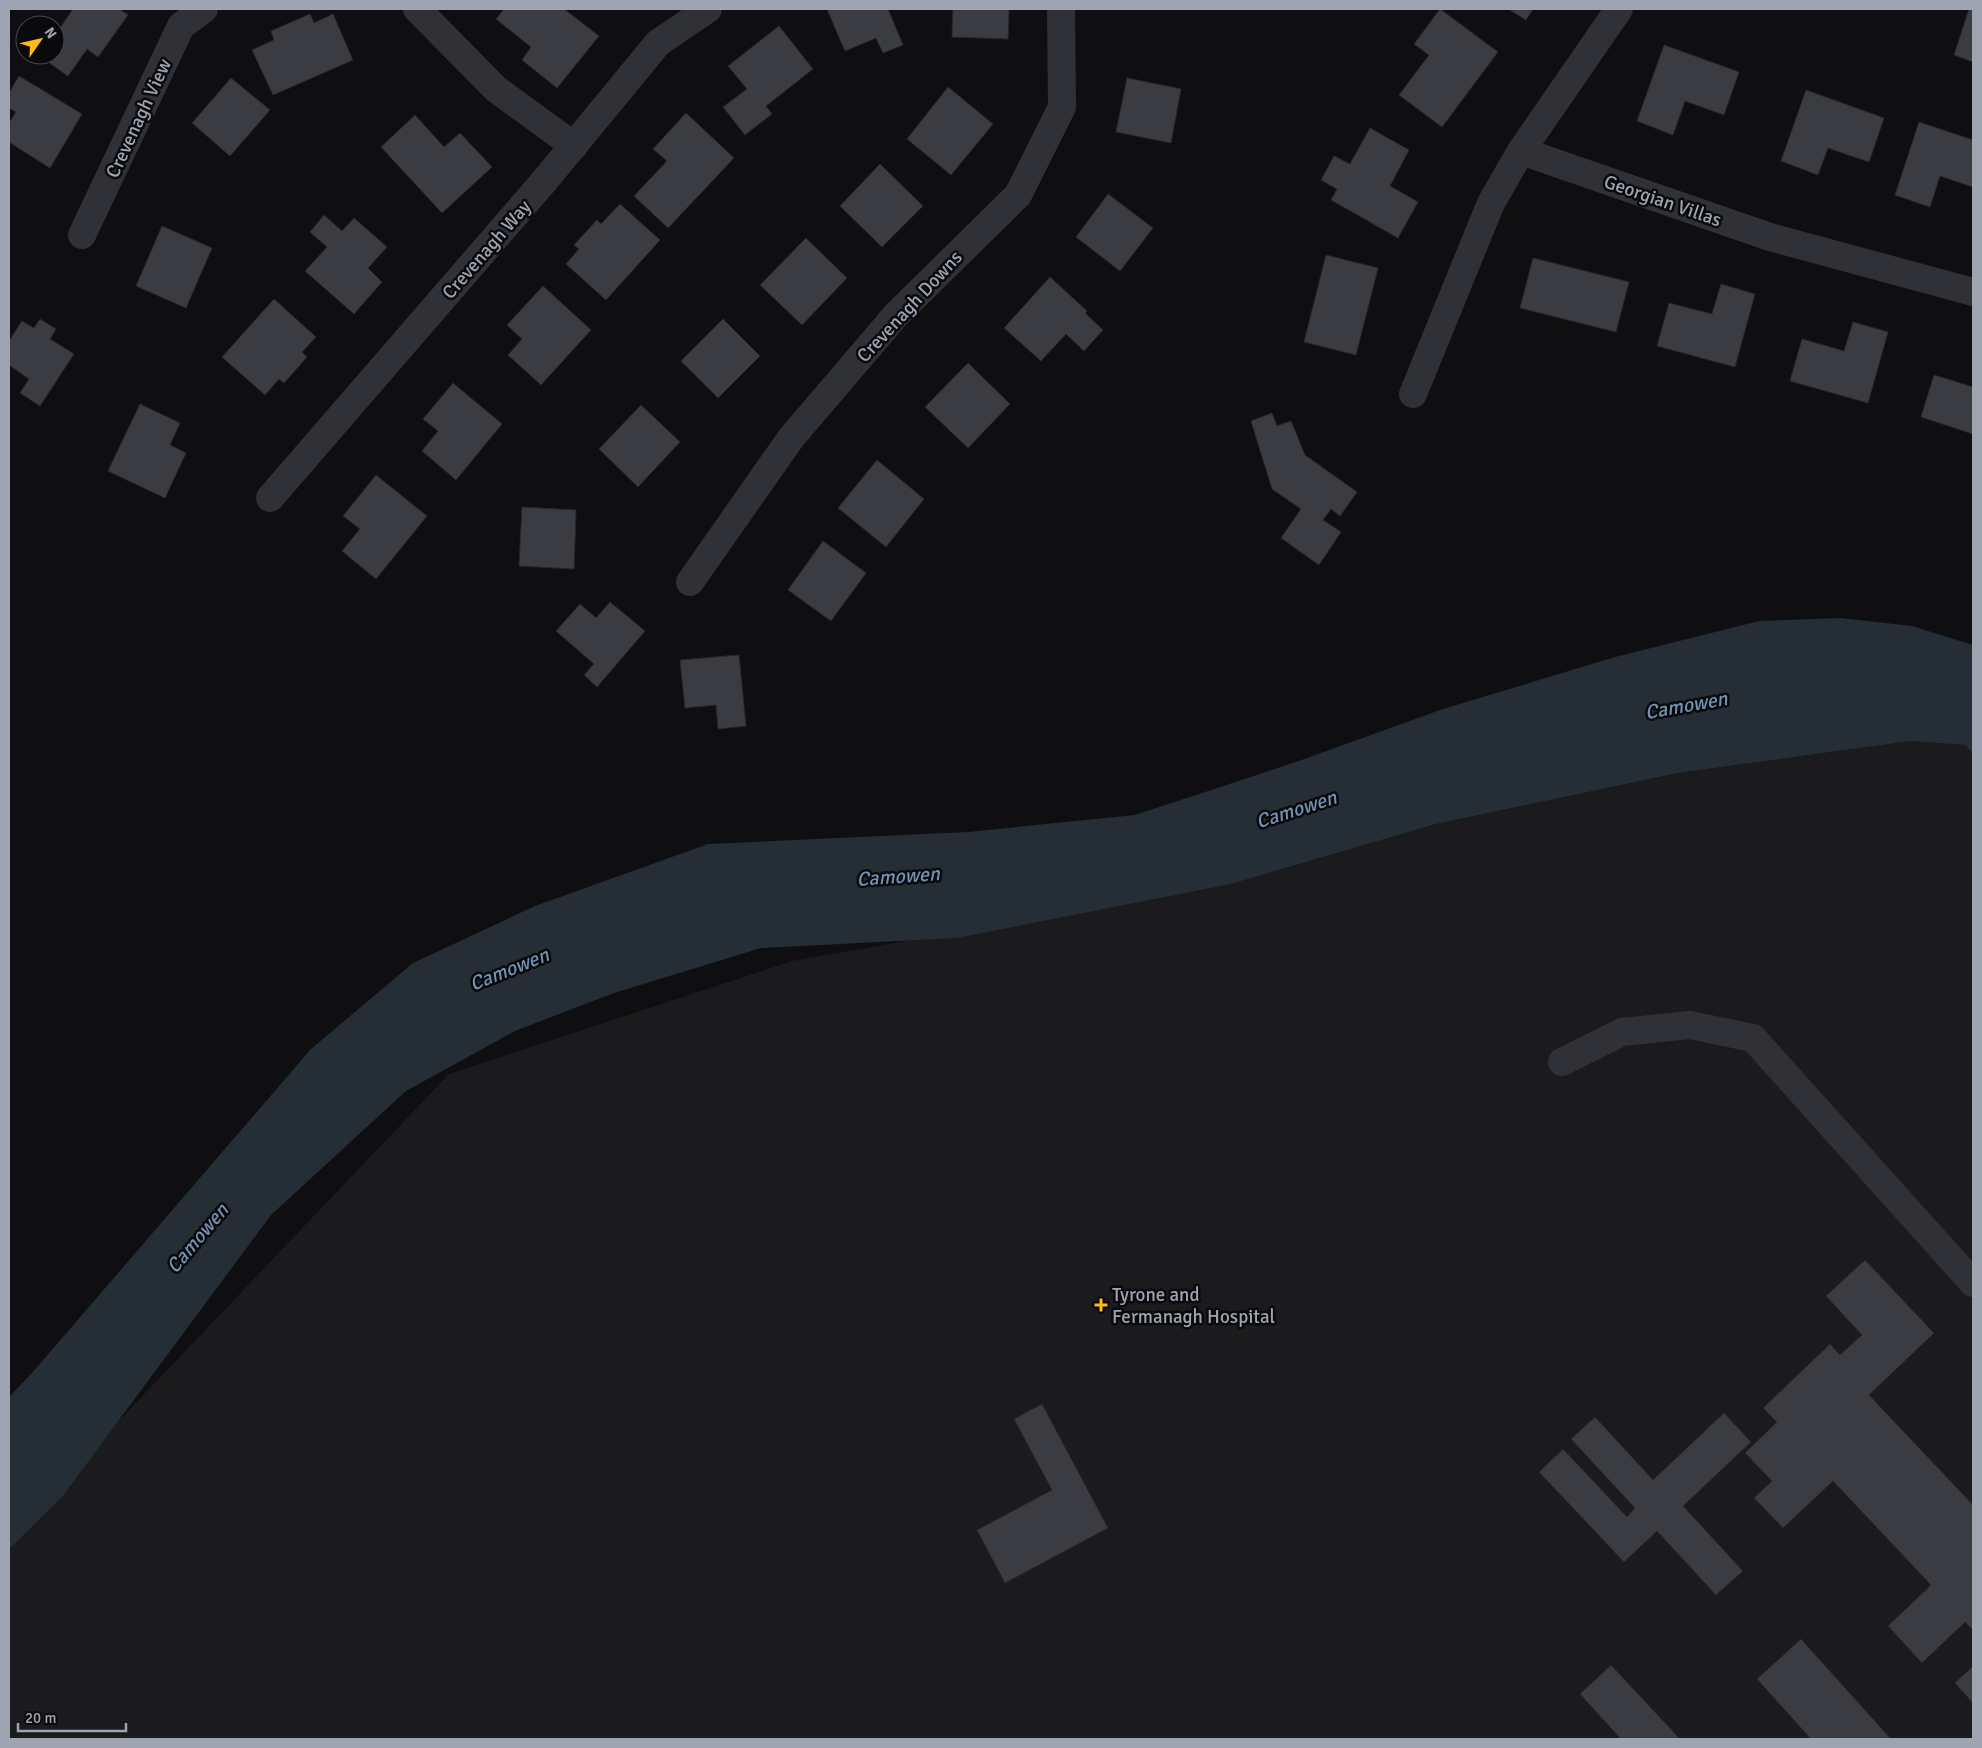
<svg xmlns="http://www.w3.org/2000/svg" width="1982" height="1748" viewBox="0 0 1982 1748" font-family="Signika,sans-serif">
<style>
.built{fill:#1b1b1e}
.water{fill:#252d35}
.building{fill:#3b3c41;stroke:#29292d}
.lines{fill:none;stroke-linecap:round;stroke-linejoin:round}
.minor{stroke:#303136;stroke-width:28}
.poi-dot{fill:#ffb919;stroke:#0a0a0c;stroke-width:2}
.labels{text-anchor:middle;stroke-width:5;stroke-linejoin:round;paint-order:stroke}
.street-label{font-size:19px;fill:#9fa4b3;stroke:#0a0a0c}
.poi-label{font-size:19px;fill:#9fa4b3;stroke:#0a0a0c;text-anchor:start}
.water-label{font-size:20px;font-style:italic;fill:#7292b3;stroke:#0a0a0c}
</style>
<rect width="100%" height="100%" fill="#0f0f11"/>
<polygon class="built" points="1911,741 1965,745 1973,753 1973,1739 9,1739 9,1536 449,1074 792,961 1231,884 1436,824 1678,773"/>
<polygon class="water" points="1840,618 1912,626 1973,645 1973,753 1965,745 1911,741 1678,773 1436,824 1231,884 957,938 761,948 614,993 515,1031 406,1091 271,1215 62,1497 9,1549 9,1397 32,1373 311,1049 413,963 535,906 708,844 968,832 1135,815 1296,762 1443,709 1615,657 1759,621"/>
<g class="building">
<polygon points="73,9 119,9 128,15 98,57 87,49 68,76 38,55 55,55 55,29 58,31"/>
<polygon points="504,9 564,9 599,36 557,88 522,60 531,47 496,19"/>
<polygon points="827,9 888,9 903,45 883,53 876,38 845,51"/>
<polygon points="953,9 1009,9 1008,39 952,37"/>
<polygon points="1440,9 1498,52 1442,127 1399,95 1429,55 1414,44"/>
<polygon points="1508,9 1533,9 1526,20"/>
<polygon points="1969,9 1973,9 1973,62 1954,55"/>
<polygon points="310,14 314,23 333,14 353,60 273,95 252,50 274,40 271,31"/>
<polygon points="779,26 813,69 766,106 772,114 745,135 723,107 747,89 728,66"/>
<polygon points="1664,45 1739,72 1724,115 1685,101 1673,135 1637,121"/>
<polygon points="19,76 82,114 50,168 9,142 9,123 16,112 9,108 9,93"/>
<polygon points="231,78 270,110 230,156 192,123"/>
<polygon points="1127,78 1181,89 1171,143 1116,132"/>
<polygon points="948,87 993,124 951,175 907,139"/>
<polygon points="1806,90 1884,118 1869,162 1828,148 1818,175 1781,161"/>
<polygon points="686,113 734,158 668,228 634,196 667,161 653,149"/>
<polygon points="415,115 444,147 460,133 492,167 442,213 381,147"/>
<polygon points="1919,122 1973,140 1973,187 1940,176 1930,207 1895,195"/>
<polygon points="1370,128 1409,150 1390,186 1418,202 1398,238 1331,200 1337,189 1321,180 1334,156 1350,164"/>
<polygon points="880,164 923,206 882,247 840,206"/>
<polygon points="1108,194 1153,228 1120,271 1076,237"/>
<polygon points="620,204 660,240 606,300 566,264 579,249 574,245 597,220 601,224"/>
<polygon points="324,215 342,231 354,218 387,247 368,268 382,282 354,314 305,271 327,247 310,232"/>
<polygon points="162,226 212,248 186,308 136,286"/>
<polygon points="806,238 847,278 802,325 760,285"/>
<polygon points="1326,255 1378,268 1356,355 1304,342"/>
<polygon points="1533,258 1629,282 1616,332 1520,308"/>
<polygon points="1050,277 1087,311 1085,313 1103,330 1084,351 1066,334 1041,361 1004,328"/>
<polygon points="1721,284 1755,294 1735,367 1657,346 1669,303 1712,314"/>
<polygon points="543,286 591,330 541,385 508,355 522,339 507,325"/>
<polygon points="274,299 316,337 302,352 307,357 284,383 279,379 265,395 222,357"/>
<polygon points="40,319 56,329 50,339 74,354 40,406 20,393 29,379 9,365 9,341 22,321 34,328"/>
<polygon points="723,319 760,356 718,398 681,361"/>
<polygon points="1853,322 1888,332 1868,403 1790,381 1802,339 1844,351"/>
<polygon points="968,363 1010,404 968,448 925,407"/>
<polygon points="1934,375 1973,387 1973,434 1921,417"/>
<polygon points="453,383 502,424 456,480 422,451 438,431 423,419"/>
<polygon points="140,404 180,423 170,445 186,453 165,498 108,471"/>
<polygon points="641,405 680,442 638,487 599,449"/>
<polygon points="1272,413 1277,426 1291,421 1305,455 1357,492 1340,516 1331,509 1323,520 1341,532 1319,565 1281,538 1301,509 1272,489 1251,421"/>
<polygon points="877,460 924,499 886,547 838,508"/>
<polygon points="376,475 427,516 376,579 342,551 360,529 343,516"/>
<polygon points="522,507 576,510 574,569 519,566"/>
<polygon points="823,541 866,573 831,621 788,590"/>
<polygon points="610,602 645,631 597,687 584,675 594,664 556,631 580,604 596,618"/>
<polygon points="739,655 746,726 718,729 716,705 685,708 680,660"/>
<polygon points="1865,1260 1934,1333 1869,1395 1973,1505 1973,1630 1965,1622 1922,1663 1888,1626 1931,1585 1833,1481 1783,1528 1754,1498 1772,1481 1745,1453 1777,1422 1763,1408 1830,1344 1840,1355 1862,1335 1826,1296"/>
<polygon points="1042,1404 1108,1528 1005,1583 977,1530 1052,1490 1014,1419"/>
<polygon points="1724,1413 1751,1442 1683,1506 1743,1571 1716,1595 1657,1531 1624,1562 1539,1472 1563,1449 1627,1517 1635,1508 1571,1439 1595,1417 1653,1480"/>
<polygon points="1801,1639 1891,1739 1811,1739 1757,1679"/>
<polygon points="1611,1665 1680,1739 1621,1739 1580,1694"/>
<polygon points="1973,1666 1973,1703 1955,1683"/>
</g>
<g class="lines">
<g class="minor">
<polyline points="417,9 496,89 574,146"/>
<polyline points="1619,9 1521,151 1770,237 1973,292"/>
<polyline points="82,235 181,26 204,9"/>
<polyline points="1413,394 1491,203 1521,151"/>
<polyline points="270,498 546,179 658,43 708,9"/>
<polyline points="690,582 791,438 896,315 1018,195 1062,107 1061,9"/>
<polyline points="1562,1062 1622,1032 1690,1025 1753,1038 1973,1283"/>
</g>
</g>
<path class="poi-dot" d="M1098.5 1297.5h5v5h5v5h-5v5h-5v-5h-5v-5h5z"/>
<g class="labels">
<g class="street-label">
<text transform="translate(138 118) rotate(-65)" y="7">Crevenagh View</text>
<text transform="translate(1663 200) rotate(19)" y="7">Georgian Villas</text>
<text transform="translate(486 249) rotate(-49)" y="7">Crevenagh Way</text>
<text transform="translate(909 306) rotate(-47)" y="7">Crevenagh Downs</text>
</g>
<g class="poi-label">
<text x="1112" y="1301">Tyrone and<tspan x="1112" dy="22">Fermanagh Hospital</tspan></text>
</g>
<g class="water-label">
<text transform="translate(1686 705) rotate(-10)" y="7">Camowen</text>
<text transform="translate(1296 809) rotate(-18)" y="7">Camowen</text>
<text transform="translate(898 876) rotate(-4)" y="7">Camowen</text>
<text transform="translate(509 969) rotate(-22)" y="7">Camowen</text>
<text transform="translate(197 1238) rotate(-50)" y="7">Camowen</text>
</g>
</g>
<rect width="1982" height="1748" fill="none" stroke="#9fa4b3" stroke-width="20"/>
<g transform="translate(40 40) rotate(56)"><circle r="24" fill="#0a0a0c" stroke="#46484f"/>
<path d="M0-4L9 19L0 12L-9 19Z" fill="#ffb919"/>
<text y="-8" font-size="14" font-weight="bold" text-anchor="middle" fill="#9fa4b3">N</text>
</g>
<path d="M18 1723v8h108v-8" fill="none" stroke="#9fa4b3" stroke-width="2.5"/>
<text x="25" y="1723" font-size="15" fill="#9fa4b3" stroke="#0a0a0c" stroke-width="4" paint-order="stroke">20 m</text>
</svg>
